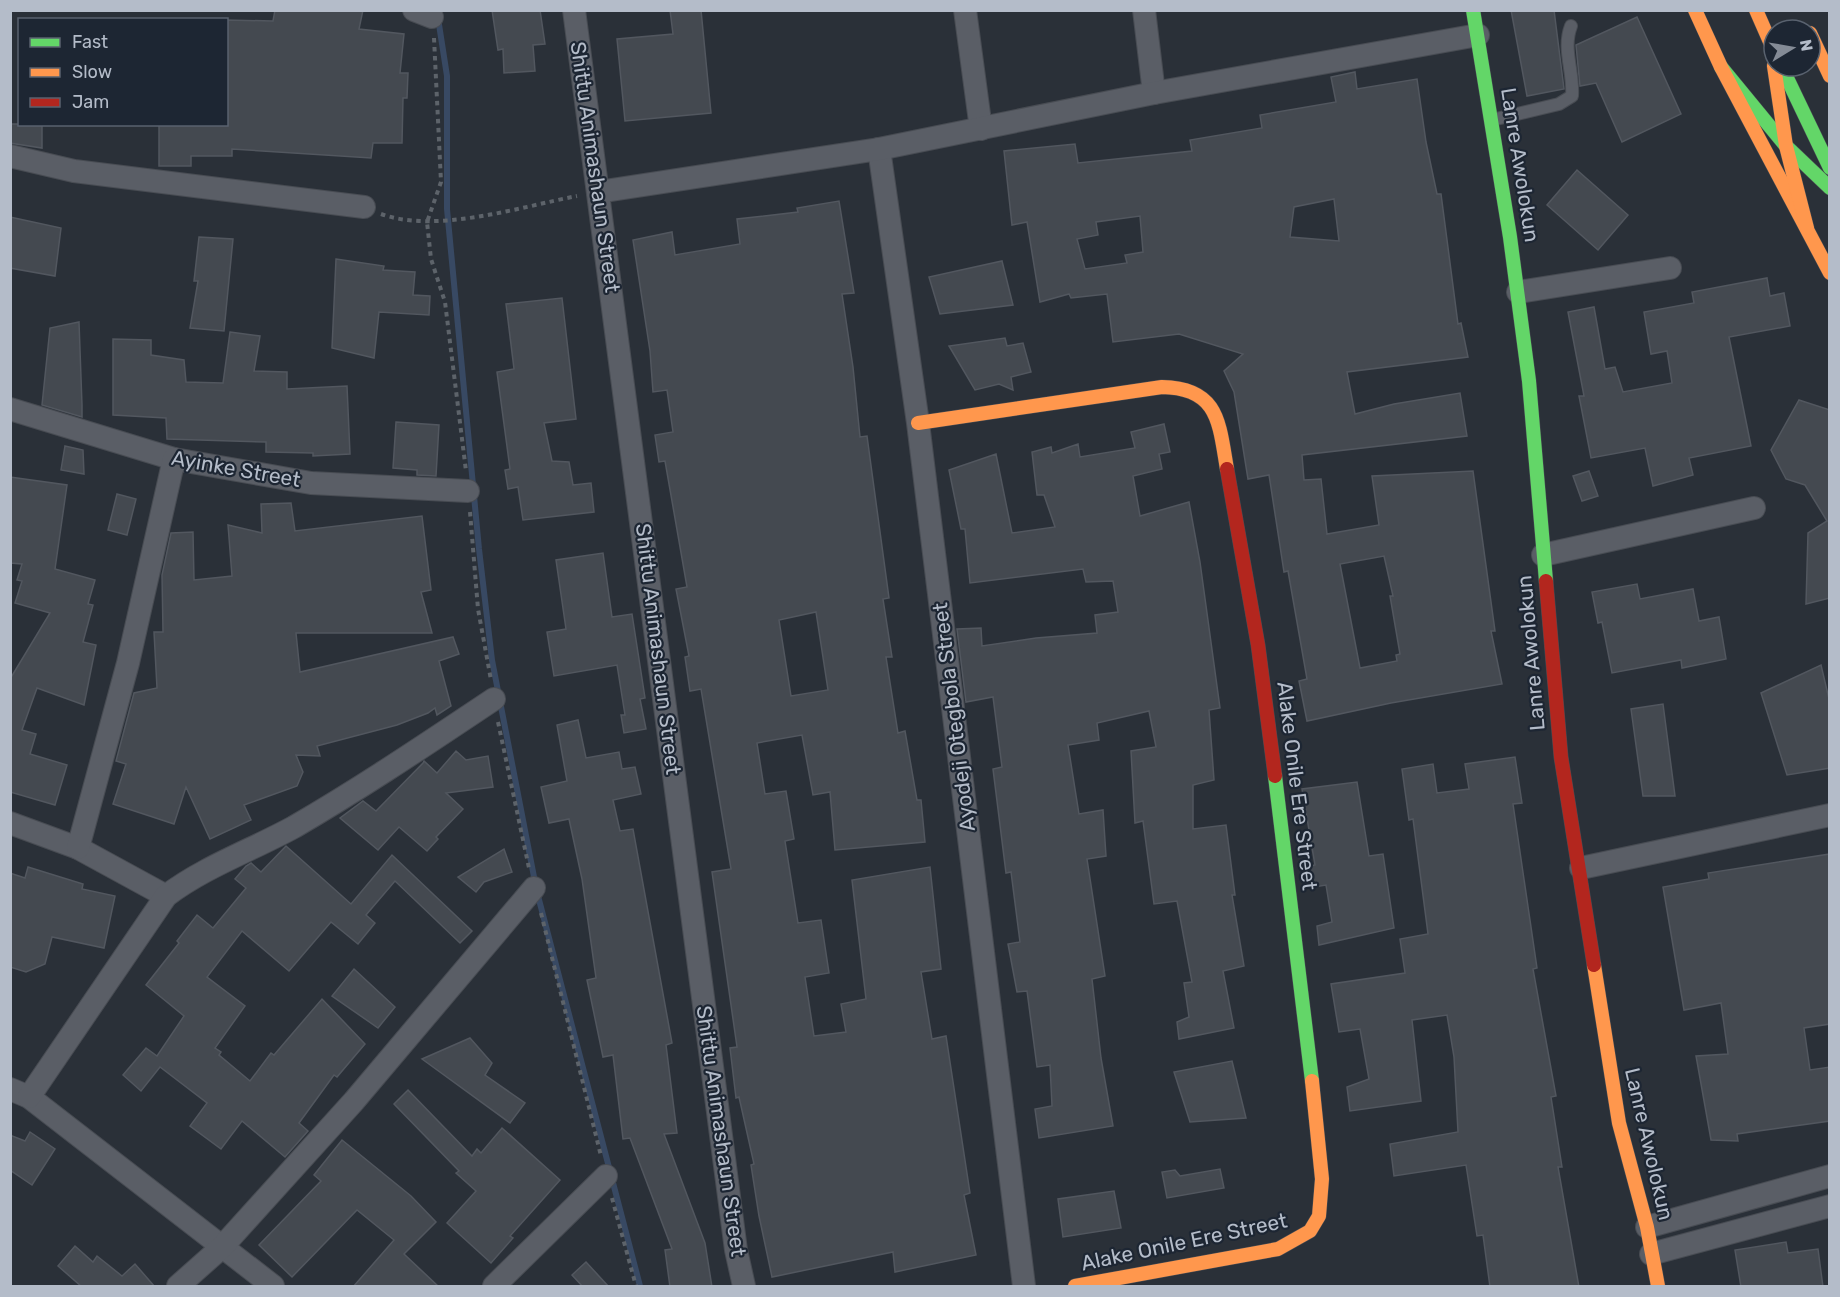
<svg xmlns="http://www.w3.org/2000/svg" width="1840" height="1297" viewBox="0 0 1840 1297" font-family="Rubik,sans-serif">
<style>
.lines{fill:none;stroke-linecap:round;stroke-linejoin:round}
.stream{stroke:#384963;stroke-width:6}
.building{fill:#444950;stroke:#52575f;stroke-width:1.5;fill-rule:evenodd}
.lane-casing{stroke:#484c53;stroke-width:14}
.street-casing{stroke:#484c53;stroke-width:24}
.fast-casing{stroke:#484c53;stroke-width:15}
.slow-casing{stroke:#484c53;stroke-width:15}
.jam-casing{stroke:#484c53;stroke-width:15}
.path{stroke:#5d636a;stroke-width:4;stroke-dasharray:4.5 4.5;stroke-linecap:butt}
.lane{stroke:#5a5e66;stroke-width:12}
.street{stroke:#5a5e66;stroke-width:22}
.fast{stroke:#63d668;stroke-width:14}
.slow{stroke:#ff974d;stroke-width:14}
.jam{stroke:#b3261e;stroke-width:14}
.labels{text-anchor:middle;stroke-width:4.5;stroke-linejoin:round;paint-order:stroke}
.street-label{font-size:21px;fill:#b4bcc9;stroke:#1d2633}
</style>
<rect width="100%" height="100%" fill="#2a3038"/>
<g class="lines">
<g class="stream">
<polyline points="438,18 447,76 447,209 479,549 492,660 535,882"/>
<polyline points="537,892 640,1286"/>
</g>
</g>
<g class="building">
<polygon points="275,10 363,10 359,29 404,34 400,73 408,73 407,98 403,98 402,143 373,143 371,158 232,149 232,156 191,156 191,166 159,166 159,124 226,124 226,20 273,21"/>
<polygon points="492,10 540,10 545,44 533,45 535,71 504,73 503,49 498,50"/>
<polygon points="670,10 701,10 711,113 625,121 617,39 673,34"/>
<polygon points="1511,10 1554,10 1564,89 1527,96"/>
<polygon points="1637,17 1681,114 1622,142 1596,83 1580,86 1576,45"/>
<path d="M 1355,72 L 1357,89 L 1417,79 L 1426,142 L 1437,194 L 1441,194 L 1458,324 L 1461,323 L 1468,357 L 1347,372 L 1355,414 L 1394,404 L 1460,393 L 1467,436 L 1302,455 L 1304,480 L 1321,479 L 1327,534 L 1379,525 L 1372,476 L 1473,471 L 1495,631 L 1491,631 L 1502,684 L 1391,703 L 1307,721 L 1299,681 L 1307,679 L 1288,571 L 1284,572 L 1269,475 L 1248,479 L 1234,392 L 1224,371 L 1243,354 L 1179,334 L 1113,342 L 1107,294 L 1071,298 L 1069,294 L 1040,302 L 1027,222 L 1012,225 L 1004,151 L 1075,144 L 1078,163 L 1192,151 L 1190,140 L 1262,128 L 1260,115 L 1336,102 L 1331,77 ZM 1334,199 L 1339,241 L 1290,237 L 1294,207 ZM 1140,216 L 1143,252 L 1125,255 L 1127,263 L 1085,269 L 1077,239 L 1098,235 L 1096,222 ZM 1384,556 L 1393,596 L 1390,596 L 1400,654 L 1396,655 L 1397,661 L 1360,668 L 1340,564 Z"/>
<polygon points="10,124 42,124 42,148 10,143"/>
<polygon points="1577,170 1628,215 1598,250 1547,205"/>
<path d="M 839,201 L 854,293 L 842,294 L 853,367 L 860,437 L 867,436 L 889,598 L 883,599 L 892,657 L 886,657 L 898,733 L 905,731 L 917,800 L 921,800 L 925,842 L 835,850 L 830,792 L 813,795 L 802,735 L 757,743 L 765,794 L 786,791 L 794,839 L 785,841 L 798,923 L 821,920 L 829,973 L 805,977 L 814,1036 L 846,1032 L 841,1004 L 866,999 L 852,880 L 930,867 L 941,969 L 921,972 L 932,1039 L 946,1036 L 970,1193 L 964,1195 L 976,1255 L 895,1272 L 893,1252 L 772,1277 L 759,1216 L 751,1165 L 754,1164 L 739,1097 L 736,1098 L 730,1048 L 737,1047 L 712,872 L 731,869 L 701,689 L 690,691 L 685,657 L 689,656 L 676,589 L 687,587 L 665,461 L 659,462 L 655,435 L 673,432 L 667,390 L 653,392 L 650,351 L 633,240 L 672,232 L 675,255 L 740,244 L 737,219 L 798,212 L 797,208 ZM 816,612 L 828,690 L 791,696 L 779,620 Z"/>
<polygon points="10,217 61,228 55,276 10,268"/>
<polygon points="199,237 233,239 224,331 190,328 198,281 194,281"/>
<polygon points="336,259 384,266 383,270 415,272 413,295 430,296 429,315 379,312 374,358 332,348"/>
<polygon points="1002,261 1013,305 940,314 929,277"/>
<polygon points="1767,278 1770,296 1784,293 1790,326 1729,337 1751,446 1689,458 1693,475 1653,486 1645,448 1591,458 1579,396 1584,396 1568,312 1594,307 1605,369 1615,367 1623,392 1672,383 1667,351 1651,354 1644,312 1694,303 1692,292"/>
<polygon points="562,298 576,419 544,423 552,461 569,462 573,485 591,483 594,512 523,520 518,487 508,489 505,470 510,469 497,372 514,369 506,304"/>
<polygon points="79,322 82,405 82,417 42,405 50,328"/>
<polygon points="230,332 260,336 254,371 287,372 287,389 347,386 350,454 313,456 313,453 266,452 266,442 167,439 166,418 113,415 113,339 151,340 151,355 184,360 186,382 223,383"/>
<polygon points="1005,338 1007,346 1023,343 1031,372 1011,377 1013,390 999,384 975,390 949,346"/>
<polygon points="1799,400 1830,410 1830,598 1806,604 1808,533 1827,521 1805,485 1786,479 1771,450"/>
<polygon points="396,422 439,425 436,476 417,475 417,470 393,468"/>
<polygon points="1164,424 1170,452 1159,454 1162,469 1133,476 1140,516 1189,502 1200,562 1220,708 1209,710 1214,780 1193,785 1193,829 1226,825 1235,895 1232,895 1244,966 1223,971 1234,1028 1179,1039 1177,1022 1189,1017 1184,983 1192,982 1177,901 1154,904 1143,821 1135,823 1131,751 1156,747 1149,711 1097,723 1099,740 1068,745 1079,814 1103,810 1106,856 1087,859 1105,976 1092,979 1101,1058 1113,1126 1039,1138 1035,1109 1052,1106 1050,1065 1037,1067 1027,991 1017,992 1008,944 1020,942 1011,872 1006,873 993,769 1002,767 993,697 966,702 957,629 981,628 982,646 1036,638 1097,633 1095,615 1118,612 1113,581 1086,582 1083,569 970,583 965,529 961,529 949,470 996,454 1012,533 1055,527 1044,495 1037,495 1032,452 1051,447 1052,453 1078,444 1080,457 1135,448 1131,432"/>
<polygon points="65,446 83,450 84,474 61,470"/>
<polygon points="1589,471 1598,496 1582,501 1573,476"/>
<polygon points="10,477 67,485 55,569 95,580 88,604 93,605 83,642 96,645 84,705 37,688 22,730 36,734 30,754 67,765 55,805 10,792 10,679 50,613 15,603 22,581 17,580 22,564 10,563"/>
<polygon points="117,494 136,499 127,535 108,530"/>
<polygon points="291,503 295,531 422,516 431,590 421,592 432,633 296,633 300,672 453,637 459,654 439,661 451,706 437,715 435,708 428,713 397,725 317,746 320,756 296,755 303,772 297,786 244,805 251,820 210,839 186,787 174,824 113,804 126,764 116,761 134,693 157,688 154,632 163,632 162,575 171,533 193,532 194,580 232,576 228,525 262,533 261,504"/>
<polygon points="603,553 612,617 632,614 645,698 640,699 646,729 624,733 621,715 625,715 617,665 554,676 547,632 566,629 556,560"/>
<polygon points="1637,584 1640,599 1693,589 1699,621 1719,617 1726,659 1682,668 1681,660 1612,673 1602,622 1598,623 1592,592"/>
<polygon points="1821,665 1830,703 1830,768 1787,775 1761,693"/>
<polygon points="1663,704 1675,796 1643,796 1631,709"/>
<polygon points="578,720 586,758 619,752 622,769 635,767 641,794 613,800 620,831 633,829 672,1043 666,1045 677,1133 664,1134 705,1243 712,1287 670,1287 665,1250 672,1249 630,1138 623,1139 613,1055 603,1057 587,980 596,978 582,879 569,819 549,823 541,787 567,781 557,725"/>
<polygon points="456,751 466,760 488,756 493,787 446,793 463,809 436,837 438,839 427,851 399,827 378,850 340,818 363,801 376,811 423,763 424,761 437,773"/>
<polygon points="1515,757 1522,803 1513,804 1537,968 1533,969 1556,1096 1551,1097 1562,1167 1558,1167 1579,1287 1490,1287 1483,1235 1477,1236 1466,1165 1394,1176 1390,1144 1458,1132 1454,1057 1447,1015 1412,1020 1421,1101 1350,1111 1347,1087 1369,1079 1360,1029 1339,1032 1331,984 1405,973 1400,939 1428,934 1413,819 1409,820 1402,769 1433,764 1437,793 1469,789 1465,764"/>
<polygon points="1357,782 1369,856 1383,854 1394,928 1319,945 1317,926 1332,922 1326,885 1308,888 1305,867 1315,865 1302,789"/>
<polygon points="286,846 351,904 392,855 472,931 460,943 395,881 366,915 375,923 358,944 331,922 289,971 242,931 207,977 245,1006 215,1048 221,1052 219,1055 250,1081 271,1053 274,1055 322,999 365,1044 337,1077 334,1075 299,1123 308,1131 285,1157 242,1121 221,1149 190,1126 207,1103 160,1067 141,1091 123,1075 146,1048 157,1056 184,1016 146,985 179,943 177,941 197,915 213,928 246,888 235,879 246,866 251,863 261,872"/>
<polygon points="504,849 512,872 484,882 476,892 458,877"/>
<polygon points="1830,854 1830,1024 1804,1028 1810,1070 1830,1067 1830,1121 1737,1134 1738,1141 1711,1140 1696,1056 1728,1054 1721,1003 1684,1010 1663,887 1709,879 1708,873"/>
<polygon points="28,867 83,884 82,889 115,896 104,948 52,937 45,964 26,972 10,967 10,873 25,878"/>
<polygon points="354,969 395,1007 378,1028 332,996"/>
<polygon points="470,1038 492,1063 485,1075 525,1103 510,1123 422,1059"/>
<polygon points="1232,1061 1246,1118 1190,1122 1174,1072"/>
<polygon points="408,1090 472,1156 477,1149 481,1153 502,1128 560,1180 510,1236 513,1238 491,1263 447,1223 476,1191 456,1173 459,1171 394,1104"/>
<polygon points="30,1132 55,1149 32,1185 10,1170 10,1135 25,1141"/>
<polygon points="342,1140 411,1196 436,1222 404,1254 439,1287 353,1287 394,1240 357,1210 292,1277 259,1245 321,1181 314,1175"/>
<polygon points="1220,1169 1224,1188 1167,1198 1162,1172 1175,1170 1180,1176"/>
<polygon points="1114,1191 1121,1228 1063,1237 1058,1199"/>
<polygon points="1786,1242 1788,1253 1818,1249 1823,1287 1741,1287 1735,1250"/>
<polygon points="75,1246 93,1262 97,1256 122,1276 135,1264 155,1287 82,1287 58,1266"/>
<polygon points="586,1262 609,1287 583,1287 572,1275"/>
</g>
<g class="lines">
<defs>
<path id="lane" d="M 1492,120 L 1559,104 L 1572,96 C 1574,72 1562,49 1571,26"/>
<g id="street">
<polyline points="414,10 432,17"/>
<polyline points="574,10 736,1250 744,1286"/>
<polyline points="965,10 981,129"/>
<polyline points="1144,10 1154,93"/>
<polyline points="879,149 918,423 1024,1286"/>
<polyline points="10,156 74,171 364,207"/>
<polyline points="598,192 879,149 1154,93 1478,35"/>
<polyline points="1518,292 1670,268"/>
<polyline points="10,409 174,459 311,483 468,491"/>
<polyline points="1543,555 1754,508"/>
<polyline points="10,823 78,848 166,896"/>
<polyline points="78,848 128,663 174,459"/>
<polyline points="1581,868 1830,815"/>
<polyline points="10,1089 29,1097 273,1286"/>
<path d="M 29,1097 L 166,896 C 204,867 252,850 294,827 C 363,787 428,743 494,699"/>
<polyline points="1647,1227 1830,1176"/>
<polyline points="1651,1254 1830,1206"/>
<polyline points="178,1286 222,1247 354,1101 534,888"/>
<polyline points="494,1286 606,1176"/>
</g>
<g id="fast">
<polyline points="1473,10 1510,237 1529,381 1546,581"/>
<polyline points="1721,67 1786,146 1830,188"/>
<polyline points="1786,76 1830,168"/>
<polyline points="1275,776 1312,1081"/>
</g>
<g id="slow">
<polyline points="1695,10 1721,67 1830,273"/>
<polyline points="1756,10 1774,51"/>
<polyline points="1810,33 1830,76"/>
<polyline points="1774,66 1786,146 1807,228"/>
<path d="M 918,423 L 1162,387 C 1219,388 1219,423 1227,469"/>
<polyline points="1594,965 1619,1123 1647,1227 1658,1286"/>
<polyline points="1075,1286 1278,1249 1310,1231 1319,1216 1322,1179 1312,1081"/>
</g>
<g id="jam">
<polyline points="1227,469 1258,645 1275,776"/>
<polyline points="1546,581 1561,757 1594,965"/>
</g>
</defs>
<use href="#lane" class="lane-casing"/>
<use href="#street" class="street-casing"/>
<use href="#fast" class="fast-casing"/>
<use href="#slow" class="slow-casing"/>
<use href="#jam" class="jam-casing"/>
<g class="path">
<polyline points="434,38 441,182 427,222 431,259 445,302 466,471"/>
<path d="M 381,214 C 436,234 520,207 577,196"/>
<polyline points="470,512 478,609 491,680"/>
<polyline points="498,722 529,868"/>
<polyline points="541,913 601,1156"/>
<polyline points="612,1198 636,1286"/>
</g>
<use href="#lane" class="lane"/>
<use href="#street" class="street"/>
<use href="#fast" class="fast"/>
<use href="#slow" class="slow"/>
<use href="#jam" class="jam"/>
</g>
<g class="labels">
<g class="street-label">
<text transform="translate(1520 165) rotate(81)" y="7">Lanre Awolokun</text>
<text transform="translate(595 167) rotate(82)" y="7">Shittu Animashaun Street</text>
<text transform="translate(236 469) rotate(10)" y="7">Ayinke Street</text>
<text transform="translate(658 649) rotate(83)" y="7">Shittu Animashaun Street</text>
<text transform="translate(1531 653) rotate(-95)" y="7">Lanre Awolokun</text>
<text transform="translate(954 717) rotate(-97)" y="7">Ayodeji Otegbola Street</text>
<text transform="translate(1297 786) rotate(83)" y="7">Alake Onile Ere Street</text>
<text transform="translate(721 1131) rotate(82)" y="7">Shittu Animashaun Street</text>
<text transform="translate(1649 1144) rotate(77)" y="7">Lanre Awolokun</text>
<text transform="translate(1184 1242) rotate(-12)" y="7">Alake Onile Ere Street</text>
</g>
</g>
<rect width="1840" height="1297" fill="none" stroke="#b4bcc9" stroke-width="24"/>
<rect x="18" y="18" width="210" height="108" fill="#1d2633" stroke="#59626f" stroke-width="1.5"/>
<rect x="30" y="38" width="30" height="9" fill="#63d668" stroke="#59626f" stroke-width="1.5"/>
<text x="72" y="48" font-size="18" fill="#b4bcc9">Fast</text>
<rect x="30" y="68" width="30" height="9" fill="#ff974d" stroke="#59626f" stroke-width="1.5"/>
<text x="72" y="78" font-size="18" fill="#b4bcc9">Slow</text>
<rect x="30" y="98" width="30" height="9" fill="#b3261e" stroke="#59626f" stroke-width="1.5"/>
<text x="72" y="108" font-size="18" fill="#b4bcc9">Jam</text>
<g transform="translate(1792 48) rotate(79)"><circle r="28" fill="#1d2633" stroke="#59626f" stroke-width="1.5"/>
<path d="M0-4.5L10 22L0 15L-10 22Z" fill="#848b96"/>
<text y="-9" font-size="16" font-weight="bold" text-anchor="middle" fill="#b4bcc9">N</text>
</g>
</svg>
